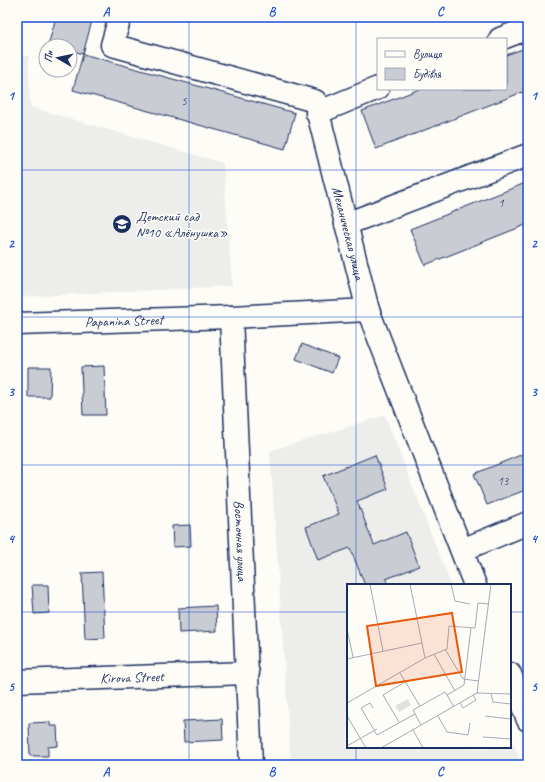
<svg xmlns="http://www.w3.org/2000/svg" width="545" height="782" viewBox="0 0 545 782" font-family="Caveat,sans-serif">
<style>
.built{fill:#edeeec}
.building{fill:#c9ccd3;stroke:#1b2f5e}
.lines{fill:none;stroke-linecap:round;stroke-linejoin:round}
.minor-casing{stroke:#1b2f5e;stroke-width:25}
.minor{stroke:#fdfcf7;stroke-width:22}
.grid{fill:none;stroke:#1d4ed8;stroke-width:1;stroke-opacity:0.55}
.labels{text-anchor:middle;stroke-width:3.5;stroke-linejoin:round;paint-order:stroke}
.number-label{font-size:12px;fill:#46567b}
.poi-label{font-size:14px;fill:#1b2f5e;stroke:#fdfcf7;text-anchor:start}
.street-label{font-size:14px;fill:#1b2f5e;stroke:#fdfcf7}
.inset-road{fill:none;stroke:#a3aaba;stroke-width:1}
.view{fill:#e8590c;fill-opacity:0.15;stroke:#e8590c;stroke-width:2}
.inset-edge{fill:none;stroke:#1b2f5e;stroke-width:2}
.neatline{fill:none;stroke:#1d4ed8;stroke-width:1.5}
.grid-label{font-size:13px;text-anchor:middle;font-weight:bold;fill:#1d4ed8}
</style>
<rect width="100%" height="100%" fill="#fdfcf7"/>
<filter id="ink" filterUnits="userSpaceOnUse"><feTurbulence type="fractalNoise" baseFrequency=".025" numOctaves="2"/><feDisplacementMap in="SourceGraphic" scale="8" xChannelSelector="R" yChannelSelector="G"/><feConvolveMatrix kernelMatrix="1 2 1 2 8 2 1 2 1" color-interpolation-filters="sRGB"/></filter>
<g filter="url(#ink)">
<g class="built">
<polygon points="29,56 30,107 223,163 232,286 17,297 17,57"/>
<polygon points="385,415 451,585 348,585 348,747 510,747 510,735 522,765 291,765 270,451"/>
</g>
<g class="building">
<polygon points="56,17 93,17 83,54 70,50 70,46 48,46"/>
<polygon points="528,47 528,90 376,149 362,111 420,89 506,89 506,55"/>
<polygon points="83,54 295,113 285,149 73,90"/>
<polygon points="528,182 528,224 425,265 410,229"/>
<polygon points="302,344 338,358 332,373 296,359"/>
<polygon points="104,366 106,415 83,415 81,367"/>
<polygon points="28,367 51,367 50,397 28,397"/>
<polygon points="528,452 528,489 487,505 474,474"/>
<polygon points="375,455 388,489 357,501 374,545 406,532 419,566 386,579 388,585 365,585 350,548 318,560 306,527 339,514 323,476"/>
<polygon points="190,525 191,546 173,547 172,526"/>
<polygon points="102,572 105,638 85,639 82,573"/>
<polygon points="32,585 48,585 49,613 34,614"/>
<polygon points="216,606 217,631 179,633 178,608"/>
<polygon points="222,719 223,740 184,742 183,721"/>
<polygon points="50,722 50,726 57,726 58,746 48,747 48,756 30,756 29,723"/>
</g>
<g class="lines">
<defs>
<g id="minor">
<path id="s1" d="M 120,17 L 112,45 L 315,101 L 368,310 L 475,585"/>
<polyline points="500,39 528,28"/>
<polyline points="317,113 378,88"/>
<polyline points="346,224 528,155"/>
<path id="s2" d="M 231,317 L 251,765"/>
<path id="s3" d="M 17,324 L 231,317 L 368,310"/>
<polyline points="462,550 528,523"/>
<polyline points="510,674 528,720"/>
<path id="s4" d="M 17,681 L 248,673"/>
</g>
</defs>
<use href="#minor" class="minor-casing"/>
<use href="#minor" class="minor"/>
</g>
</g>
<path class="grid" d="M 189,17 L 189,765M 356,17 L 356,585M 17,170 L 528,170M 17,317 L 528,317M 17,465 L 528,465M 17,612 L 348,612M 510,612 L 528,612M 356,747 L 356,765"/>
<defs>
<symbol id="school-disc" viewBox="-11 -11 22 22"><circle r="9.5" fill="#1b2f5e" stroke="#fdfcf7"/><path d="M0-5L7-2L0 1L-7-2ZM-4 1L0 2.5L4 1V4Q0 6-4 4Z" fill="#fff"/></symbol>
</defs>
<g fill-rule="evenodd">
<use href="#school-disc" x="111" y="213" width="22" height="22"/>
</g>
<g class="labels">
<g class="number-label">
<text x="184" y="105">5</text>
<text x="501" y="207">1</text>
<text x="503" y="485">13</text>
</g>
<g class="poi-label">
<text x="136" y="221">Детский сад<tspan x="136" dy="16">№10 «Алёнушка»</tspan></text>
</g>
<g class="street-label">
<text dy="5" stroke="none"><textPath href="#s1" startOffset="376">Механическая улица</textPath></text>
<text dy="5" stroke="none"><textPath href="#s3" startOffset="107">Papanina Street</textPath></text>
<text dy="5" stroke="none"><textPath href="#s2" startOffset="224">Восточная улица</textPath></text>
<text dy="5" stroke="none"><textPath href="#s4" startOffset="115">Kirova Street</textPath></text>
</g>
</g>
<g transform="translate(347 584)">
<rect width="164" height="164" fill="#fdfcf7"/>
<path d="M 61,115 L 64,121 L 52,128 L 48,122 Z" fill="#e0e1e3"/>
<path class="inset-road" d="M 23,0 L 36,67M 63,0 L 78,74M 104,0 L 108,17 L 123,20M 0,45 L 6,73M 98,65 L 116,95 L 132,97M 87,70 L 108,107M 0,75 L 75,59M 53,89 L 73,122M 130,109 L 164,110M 144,110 L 146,118 L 164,120M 0,119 L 78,74 L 100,65 L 102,42 L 128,44 L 131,19 L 142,20M 113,119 L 116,124 L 129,116 L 126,111M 107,123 L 100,111 L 117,101 L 124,44M 26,124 L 23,119 L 14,124 L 30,151 L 68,130M 0,132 L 19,164M 91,132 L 100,148 L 121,151 L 123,139M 138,132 L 164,135M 52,138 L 36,111 L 58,98M 74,141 L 66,126 L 98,108 L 100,111M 66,146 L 76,164M 136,153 L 164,155M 0,162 L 30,145M 34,164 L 130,109 L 144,0"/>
<path class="view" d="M 105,29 L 115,88 L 29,102 L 20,42 Z"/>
<rect width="164" height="164" class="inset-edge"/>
</g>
<rect width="545" height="782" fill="none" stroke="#fdfcf7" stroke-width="44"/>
<rect x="377" y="38" width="130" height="52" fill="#fdfcf7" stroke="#a3aaba"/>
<rect x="385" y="51" width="20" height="6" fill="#fdfcf7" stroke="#a3aaba"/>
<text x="413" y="58" font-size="12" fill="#1b2f5e">Вулиця</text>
<rect x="385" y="68" width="20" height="12" fill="#c9ccd3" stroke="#a3aaba"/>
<text x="413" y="78" font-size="12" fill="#1b2f5e">Будівля</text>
<g transform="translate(58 58) rotate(279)"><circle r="19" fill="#fdfcf7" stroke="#a3aaba"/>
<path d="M0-3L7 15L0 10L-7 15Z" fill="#1b2f5e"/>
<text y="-6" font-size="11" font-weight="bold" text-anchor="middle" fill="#1b2f5e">Пн</text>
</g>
<rect x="22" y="22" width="501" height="738" class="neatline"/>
<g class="grid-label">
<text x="106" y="16">A</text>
<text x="272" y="16">B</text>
<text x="440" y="16">C</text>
<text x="11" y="100">1</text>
<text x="534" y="100">1</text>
<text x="11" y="248">2</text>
<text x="534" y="248">2</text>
<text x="11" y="396">3</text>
<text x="534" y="396">3</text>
<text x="11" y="543">4</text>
<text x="534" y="543">4</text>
<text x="11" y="691">5</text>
<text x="534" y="691">5</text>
<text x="106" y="776">A</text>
<text x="272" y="776">B</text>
<text x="440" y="776">C</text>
</g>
</svg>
